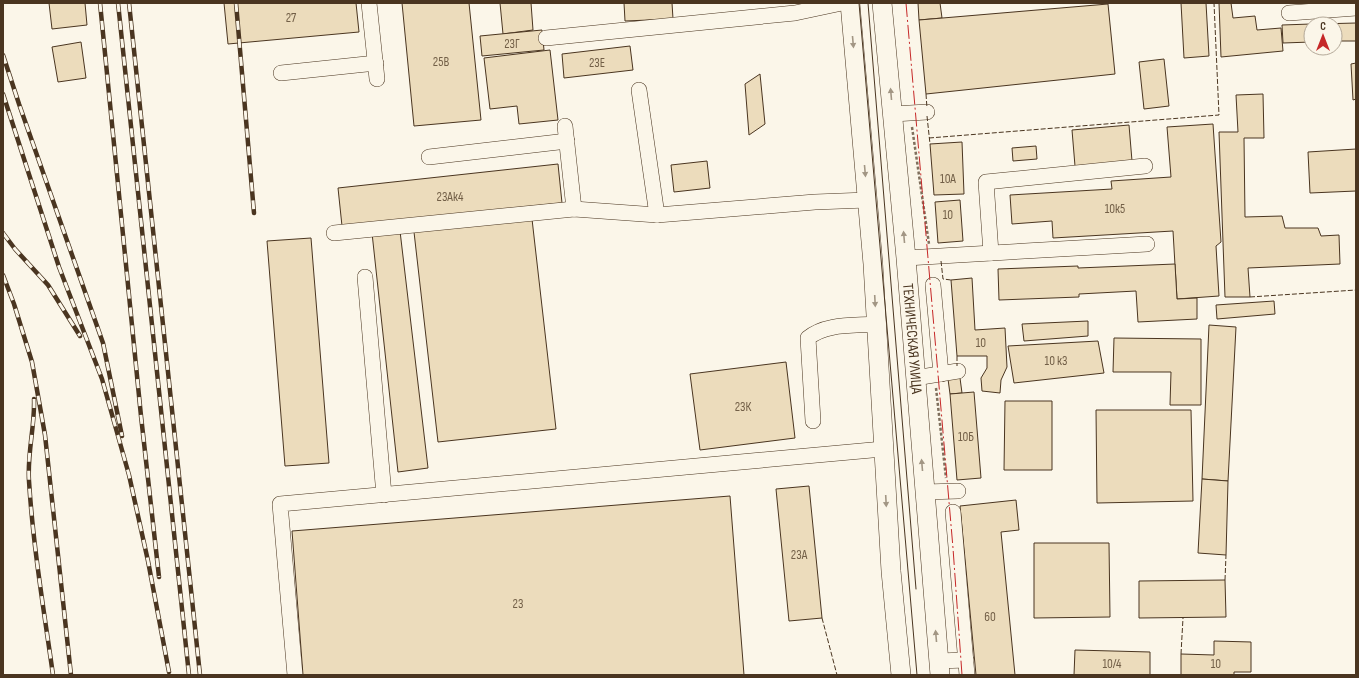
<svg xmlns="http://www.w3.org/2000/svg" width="1359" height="678" viewBox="0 0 1359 678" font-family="'Sofia Sans Condensed',sans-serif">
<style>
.building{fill:#ecdcbc;stroke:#4a3520}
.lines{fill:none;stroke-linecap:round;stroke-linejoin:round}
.minor-casing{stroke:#4a3520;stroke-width:16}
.major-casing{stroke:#4a3520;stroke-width:20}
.path{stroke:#7f6f5c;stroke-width:2.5;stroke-dasharray:3 2;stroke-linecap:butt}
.minor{stroke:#fbf6e9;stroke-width:15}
.major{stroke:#fbf6e9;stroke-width:19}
.tram{stroke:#4a3520;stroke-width:1}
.rail-casing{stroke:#4a3520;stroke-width:4.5}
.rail{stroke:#fbf6e9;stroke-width:3;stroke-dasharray:9;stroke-linecap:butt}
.fence{stroke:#4a3520;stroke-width:1;stroke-dasharray:5 2;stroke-linecap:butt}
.power{stroke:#c62828;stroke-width:1;stroke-dasharray:14 3 2 3;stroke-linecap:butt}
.oneway{fill:#a29684}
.labels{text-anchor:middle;stroke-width:3;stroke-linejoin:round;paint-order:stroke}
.number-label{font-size:13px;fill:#725f47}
.street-label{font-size:15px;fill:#4a3520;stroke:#fbf6e9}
</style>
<rect width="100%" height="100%" fill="#fbf6e9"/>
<g class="building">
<polygon points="49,3 85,3 87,25 52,29"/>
<polygon points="224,3 356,3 359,32 228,44"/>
<polygon points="402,3 469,3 481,120 414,126"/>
<polygon points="500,3 531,3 533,30 503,34"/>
<polygon points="624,3 672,3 673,19 625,21"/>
<polygon points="918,3 940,3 942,18 919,20"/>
<polygon points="1181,3 1206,3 1209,56 1184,58"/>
<polygon points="1219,3 1231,3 1233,18 1255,16 1257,30 1281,28 1283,51 1221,57"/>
<polygon points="1108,4 1115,74 926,94 919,20"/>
<polygon points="1356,23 1356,41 1335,41 1335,24 1318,24"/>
<polygon points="1311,24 1311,42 1283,43 1282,25"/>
<polygon points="542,30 544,50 482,56 480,36"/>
<polygon points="81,42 86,78 58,82 52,47"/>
<polygon points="630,46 633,70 564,78 562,54"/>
<polygon points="550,50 558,120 519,124 517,106 490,109 484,58"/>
<polygon points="1164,59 1169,106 1144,109 1139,62"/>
<polygon points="1356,63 1356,99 1353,100 1351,64"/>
<polygon points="760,74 765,124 749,135 745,84"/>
<polygon points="1263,94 1264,138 1244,138 1245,217 1282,216 1285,228 1318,228 1321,236 1339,235 1340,264 1248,268 1250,297 1225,297 1219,132 1238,132 1236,95"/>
<polygon points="1213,124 1221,242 1216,246 1219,296 1177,299 1173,231 1053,238 1052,221 1012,224 1010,195 1112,189 1111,181 1171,177 1167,127"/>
<polygon points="1129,125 1132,161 1075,166 1072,130"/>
<polygon points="962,142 964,194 934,195 930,144"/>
<polygon points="1036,146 1037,159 1013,161 1012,148"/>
<polygon points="1356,149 1356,191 1310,193 1308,152"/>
<polygon points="707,161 710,188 674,192 671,165"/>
<polygon points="558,164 562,203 342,226 338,188"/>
<polygon points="960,200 963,241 938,243 935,202"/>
<polygon points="532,219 556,429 438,442 414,232"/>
<polygon points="400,231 428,468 398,472 372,233"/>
<polygon points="311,238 329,463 285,466 267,241"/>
<polygon points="1175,264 1177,299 1197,298 1197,319 1138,322 1136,291 1079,294 1079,297 999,300 998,269 1078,266 1078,268"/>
<polygon points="972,278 975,330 1005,328 1007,367 1001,380 1000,393 982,391 981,378 987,368 987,356 957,356 951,280"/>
<polygon points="1274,301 1275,314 1217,319 1216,305"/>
<polygon points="1088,321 1088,336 1024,341 1022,324"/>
<polygon points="1209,325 1236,327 1228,481 1202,479"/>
<polygon points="1114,338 1201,339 1201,405 1170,405 1171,372 1113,372"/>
<polygon points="1098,341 1104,373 1014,383 1008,346"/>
<polygon points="786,362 795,438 700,450 690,374"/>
<polygon points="960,378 962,393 950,394 948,379"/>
<polygon points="974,392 981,478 957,480 950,394"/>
<polygon points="1005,401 1052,401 1052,470 1004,470"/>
<polygon points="1096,410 1191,410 1193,501 1097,503"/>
<polygon points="1202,479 1228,481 1226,555 1198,553"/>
<polygon points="809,486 822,618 789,621 776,489"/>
<polygon points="730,496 744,675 303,675 292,531"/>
<polygon points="1016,500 1019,530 1001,532 1015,675 976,675 960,506"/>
<polygon points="1034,543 1109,543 1110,617 1034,618"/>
<polygon points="1225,580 1226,617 1139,618 1139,581"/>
<polygon points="1214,641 1251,642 1251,672 1234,672 1234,675 1181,675 1181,654 1214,655"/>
<polygon points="1075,650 1150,652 1150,675 1074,675"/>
</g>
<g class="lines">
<defs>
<g id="minor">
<polyline points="369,3 377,79"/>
<polyline points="1289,13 1356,8"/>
<polyline points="546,38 795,13 842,3"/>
<polyline points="281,73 376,63"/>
<polyline points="639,90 657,215"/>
<polyline points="893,114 927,112"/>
<polyline points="565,126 574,209"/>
<polyline points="429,157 567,141"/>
<polyline points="334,233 574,209 657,215 815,202 867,200"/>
<polyline points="991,253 986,182 1145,166"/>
<polyline points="906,258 1147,244"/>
<polyline points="365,277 384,495"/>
<polyline points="933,285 941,374"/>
<polyline points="915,378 958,371"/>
<path d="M 813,421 L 808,338 C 826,323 854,326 876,324"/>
<polyline points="925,492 958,491"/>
<polyline points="953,512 967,675"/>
<polyline points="938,661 966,660"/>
<polyline points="295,675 280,504 883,449"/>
</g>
<g id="major">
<polyline points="850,3 873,264 891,571 901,675"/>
<path id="s1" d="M 882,3 L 906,258 L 940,675"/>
</g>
</defs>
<use href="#minor" class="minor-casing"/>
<use href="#major" class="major-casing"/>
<g class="path">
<polyline points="912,127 929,244"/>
<polyline points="936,388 946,478"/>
</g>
<use href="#minor" class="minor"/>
<use href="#major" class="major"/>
<g class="tram">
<polyline points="859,3 917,675"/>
<polyline points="868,3 916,589"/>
</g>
<defs>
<g id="rail">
<polyline points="100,3 141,416 159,577"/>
<polyline points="118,3 189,675"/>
<polyline points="129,3 200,675"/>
<polyline points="236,3 254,213"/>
<polyline points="3,55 19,104 103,343 122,436"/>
<polyline points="3,94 59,267 102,379 129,475 148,561 169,672"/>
<polyline points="3,233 15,249 48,285 80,336"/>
<polyline points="3,275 14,304 32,362 45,435 71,675"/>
<path d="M 34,399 C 35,426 27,454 29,481 C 33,546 44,611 53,675"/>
</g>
</defs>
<use href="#rail" class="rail-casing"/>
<use href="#rail" class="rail"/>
<g class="fence">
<polyline points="926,94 927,108"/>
<polyline points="927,116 930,144"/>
<polyline points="929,138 1219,115 1214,3"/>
<polyline points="941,261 943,279 951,280"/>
<polyline points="1250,297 1356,290"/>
<polyline points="957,356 957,366"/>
<polyline points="1225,580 1226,555"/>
<polyline points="822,618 837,675"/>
<polyline points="1181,654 1183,618"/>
</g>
<polyline class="power" points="906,3 953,548 962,675"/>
</g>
<defs><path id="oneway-solid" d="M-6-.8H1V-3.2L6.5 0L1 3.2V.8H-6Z"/></defs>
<g class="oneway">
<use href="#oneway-solid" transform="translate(853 42) rotate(85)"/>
<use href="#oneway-solid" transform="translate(891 94) rotate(-95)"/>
<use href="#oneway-solid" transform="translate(865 171) rotate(85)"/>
<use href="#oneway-solid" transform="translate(904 237) rotate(-95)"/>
<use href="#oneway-solid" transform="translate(875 301) rotate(87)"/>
<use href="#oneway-solid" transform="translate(922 465) rotate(-95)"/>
<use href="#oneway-solid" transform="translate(886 501) rotate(87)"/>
<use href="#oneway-solid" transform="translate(936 636) rotate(-95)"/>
</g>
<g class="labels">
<g class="number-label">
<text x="291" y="22">27</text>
<text x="512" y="48">23Г</text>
<text x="441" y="66">25В</text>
<text x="597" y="67">23Е</text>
<text x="948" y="183">10А</text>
<text x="450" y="201">23Ак4</text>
<text x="1115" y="213">10к5</text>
<text x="948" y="219">10</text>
<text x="981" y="347">10</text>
<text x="1056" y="365">10 к3</text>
<text x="743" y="411">23К</text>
<text x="966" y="441">10Б</text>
<text x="799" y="559">23А</text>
<text x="518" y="608">23</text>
<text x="990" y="621">60</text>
<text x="1112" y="668">10/4</text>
<text x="1216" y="668">10</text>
</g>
<g class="street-label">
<text dy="5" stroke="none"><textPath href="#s1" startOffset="337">ТЕХНИЧЕСКАЯ УЛИЦА</textPath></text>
</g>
</g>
<rect width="1359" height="678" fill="none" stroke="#4a3520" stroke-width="8"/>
<g transform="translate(1323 36)"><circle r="19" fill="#fbf6e9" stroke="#b4a999"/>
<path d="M0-3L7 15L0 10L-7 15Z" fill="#c62828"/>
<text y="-6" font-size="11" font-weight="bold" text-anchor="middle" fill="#4a3520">С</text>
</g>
</svg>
